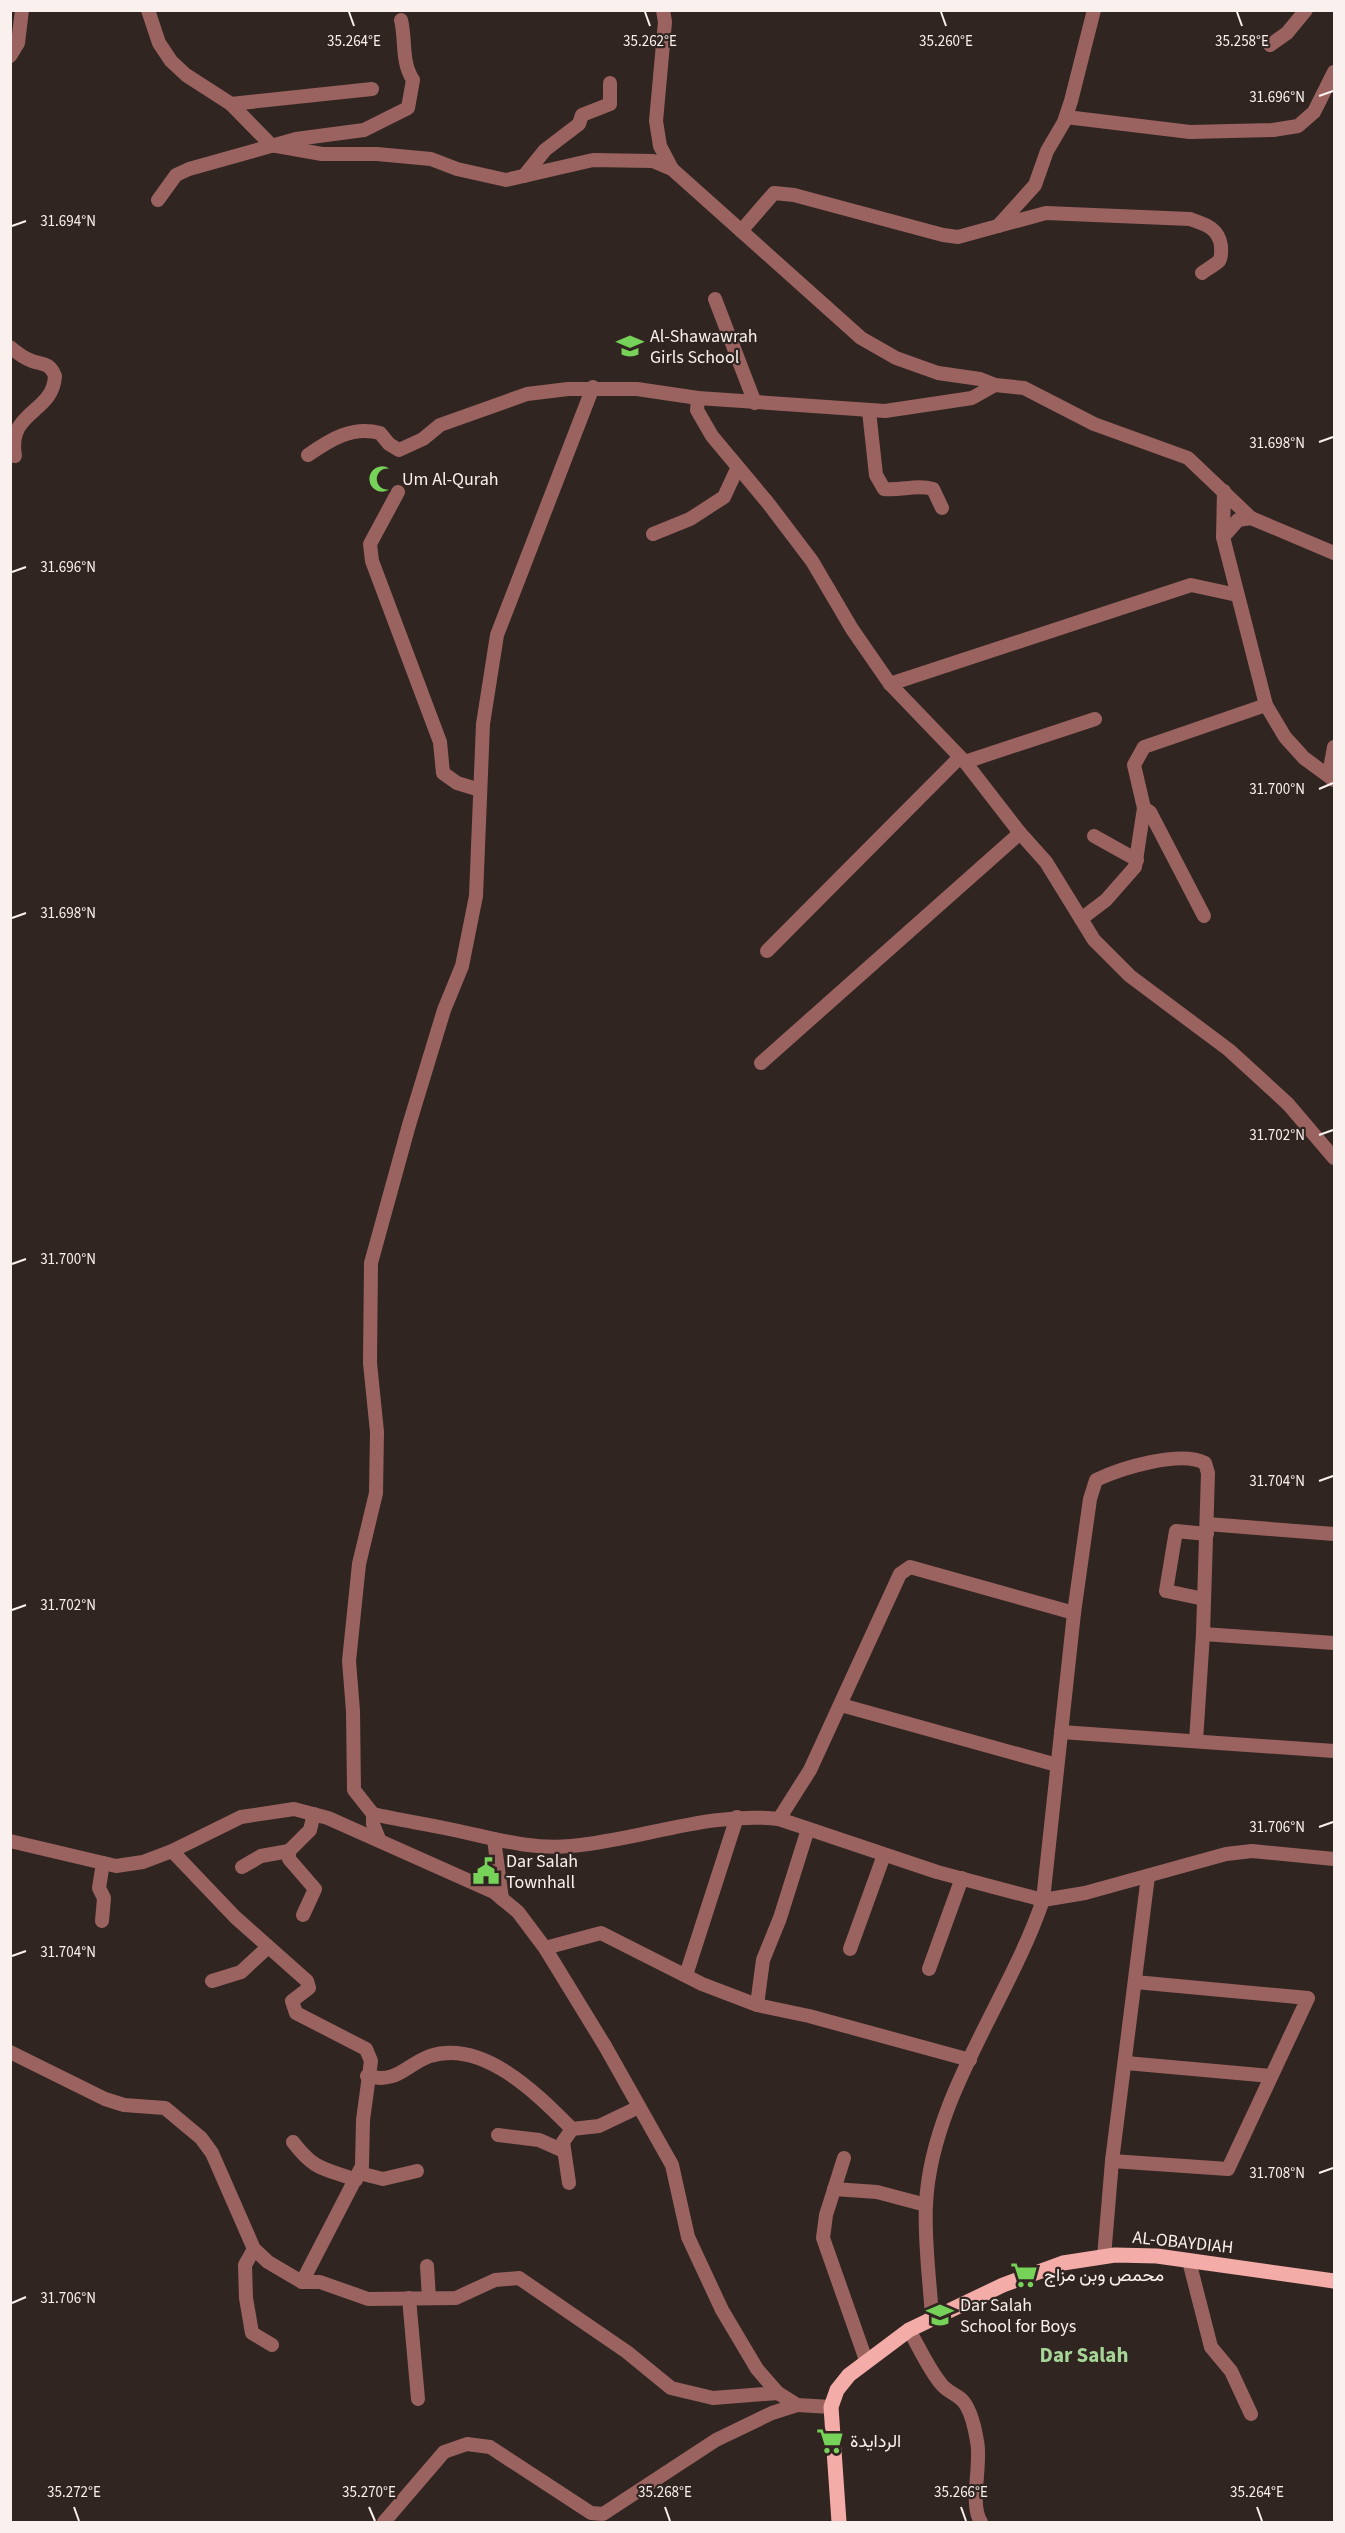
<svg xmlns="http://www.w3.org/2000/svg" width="1345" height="2533" viewBox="0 0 1345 2533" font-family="'Source Sans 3',Vazirmatn,sans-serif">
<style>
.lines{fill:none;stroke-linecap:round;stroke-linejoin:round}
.minor{stroke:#9b6360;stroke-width:14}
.major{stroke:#f3aca8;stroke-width:15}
.ticks{fill:none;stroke:#faf1ee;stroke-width:2}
.labels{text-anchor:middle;stroke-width:4.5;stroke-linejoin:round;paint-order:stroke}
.poi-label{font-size:18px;fill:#faf1ee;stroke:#312521;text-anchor:start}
.street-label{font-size:18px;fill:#faf1ee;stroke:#312521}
.quarter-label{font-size:21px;font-weight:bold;fill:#a5d697;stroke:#312521}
.ticks-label{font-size:15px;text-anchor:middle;fill:#faf1ee;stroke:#312521;stroke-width:4.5;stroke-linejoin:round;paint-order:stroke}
</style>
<rect width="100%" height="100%" fill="#312521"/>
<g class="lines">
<g class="minor">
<polyline points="148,10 159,43 171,61 186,75 231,104 271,145 322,154 377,154 431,159 457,169 506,180 593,160 653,161 672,169 861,338 896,358 938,373 980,379 995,385 1024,388 1094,424 1188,458 1251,518 1334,553"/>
<polyline points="663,10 665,22 656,121 660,146 672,169"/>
<polyline points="1270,45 1287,33 1306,10"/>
<polyline points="10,56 18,43 22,10"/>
<polyline points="231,104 372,89"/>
<polyline points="1066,117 1190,132 1273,130 1298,126 1314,112 1334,72"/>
<polyline points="524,176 545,150 579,124 582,115 610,104 610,83"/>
<path d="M 158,200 L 176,175 L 189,169 L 296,139 L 364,130 L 408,108 L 413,80 C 401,62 406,40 401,20"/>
<path d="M 998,226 L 1046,213 L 1190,219 C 1205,224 1219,228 1221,246 C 1221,251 1222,257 1219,261 C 1215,265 1207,269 1202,273"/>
<polyline points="741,231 774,193 794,195 943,235 958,237 998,226 1035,185 1047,151 1064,122 1071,101 1094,10"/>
<polyline points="715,299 755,403"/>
<path d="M 10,347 C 17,353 24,358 32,361 C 44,365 50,363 55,376 C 53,414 7,410 15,456"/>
<polyline points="698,398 697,410 712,436 768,503 812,561 852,629 890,684 965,762 1020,833 1046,862 1094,940 1130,976 1229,1050 1288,1104 1334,1158"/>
<path d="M 869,411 L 876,475 L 884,489 C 901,491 916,484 933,489 L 942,508"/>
<path d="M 308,455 C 331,439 352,426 380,433 L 389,444 L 399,450 L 423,439 L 440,425 L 527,394 L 568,389 L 637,389 L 698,398 L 885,411 L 972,398 L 995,385"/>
<polyline points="1224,491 1223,537 1266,705 1285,737 1304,758 1334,780"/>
<polyline points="398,492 370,544 372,561 440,742 443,773 457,783 480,790"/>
<polyline points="653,534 690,519 724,497 737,469"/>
<polyline points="1223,537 1238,520 1251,518"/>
<polyline points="890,684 1191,585 1237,595"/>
<polyline points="1334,747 1330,769 1334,778"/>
<polyline points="965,762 1095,719"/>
<polyline points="1144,808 1150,812 1204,916"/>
<polyline points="1094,836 1137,860"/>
<polyline points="1081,919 1106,900 1135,867 1144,808 1134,765 1144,747 1266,705"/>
<polyline points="767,951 960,757"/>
<polyline points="761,1063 1020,833"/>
<polyline points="1207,1524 1334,1534"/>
<polyline points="1204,1599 1166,1591 1176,1531 1207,1534"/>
<polyline points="1203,1634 1334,1643"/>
<polyline points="841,1705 1057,1765"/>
<polyline points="1061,1732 1334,1751"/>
<path d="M 373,1814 C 399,1820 427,1824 454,1830 C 493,1838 530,1850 571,1846 C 642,1840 707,1811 779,1819 L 937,1872 L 1043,1900 L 1085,1893 L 1226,1854 L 1252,1851 L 1334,1859"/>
<polyline points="779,1819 810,1770 900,1574 910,1567 1074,1613"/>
<polyline points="379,1839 373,1824 373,1814 354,1790 353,1711 349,1661 359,1564 376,1493 377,1432 370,1363 371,1263 409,1125 444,1010 462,966 476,896 483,724 497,635 593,387"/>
<polyline points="494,1839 502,1899"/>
<polyline points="10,1841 116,1866 143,1862 172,1851 241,1817 294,1809 328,1818 494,1892 518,1912 545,1948 605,2046 672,2165 688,2237 722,2310 757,2369 778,2393 797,2405 831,2407"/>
<polyline points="172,1851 235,1917 307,1981 309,1988 292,2001 296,2013 366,2049 371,2061 363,2120 362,2166 302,2282"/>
<polyline points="242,1867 261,1856 289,1851"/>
<polyline points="303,1915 315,1889 289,1859 289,1851 310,1830 314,1814"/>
<polyline points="102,1921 104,1898 99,1888 103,1863"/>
<polyline points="545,1948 601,1933 702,1984 757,2005 809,2016 970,2060"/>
<polyline points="850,1949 884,1855"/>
<polyline points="929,1969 962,1878"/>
<polyline points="686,1975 737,1817"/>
<polyline points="212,1981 241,1972 268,1947"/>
<polyline points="757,2005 763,1960 780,1918 808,1829"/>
<polyline points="10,2052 105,2099 124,2105 165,2108 201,2138 212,2153 254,2249 268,2262 302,2282 320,2282 368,2299 456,2298 495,2280 519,2278 627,2352 671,2388 713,2398 778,2393"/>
<polyline points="1126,2063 1271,2076"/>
<path d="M 367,2076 C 398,2084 405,2065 430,2056 C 484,2039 538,2095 572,2129 L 599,2126 L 639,2107"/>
<polyline points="498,2135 539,2140 564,2151"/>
<path d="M 293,2142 C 315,2171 324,2168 356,2180"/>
<polyline points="844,2158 826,2215 823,2238 866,2360"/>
<polyline points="1112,2161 1228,2169 1308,1998 1135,1982"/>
<polyline points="359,2173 383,2179 417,2171"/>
<polyline points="569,2183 563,2142 572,2129"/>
<polyline points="834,2189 877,2192 926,2205"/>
<polyline points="254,2249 245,2265 246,2298 252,2333 272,2345"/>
<polyline points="1104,2257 1112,2161 1148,1876"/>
<polyline points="1189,2261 1211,2347 1231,2371 1251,2414"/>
<polyline points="427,2266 429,2298"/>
<polyline points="409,2298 418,2399"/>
<path d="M 932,2318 C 930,2281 924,2242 926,2204 C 931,2098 1009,2000 1043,1900 L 1074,1613 L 1090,1499 L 1096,1480 C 1121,1468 1180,1450 1205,1463 L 1208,1473 L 1203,1634 L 1196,1741"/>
<path d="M 909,2330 C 919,2347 929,2370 942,2385 C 947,2391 955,2394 961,2399 C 970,2407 975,2429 977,2441 C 982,2464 969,2505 981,2522"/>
<polyline points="384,2522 444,2452 467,2444 490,2447 591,2513 603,2514 716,2440 772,2413 797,2405"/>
</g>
<polyline class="major" points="839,2522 831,2407 837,2390 849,2375 909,2330 1003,2285 1063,2263 1115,2255 1157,2256 1334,2281"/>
</g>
<path class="ticks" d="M 349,12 L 354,26M 645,12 L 650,26M 941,12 L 946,26M 1237,12 L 1242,26M 1319,96 L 1333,91M 12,226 L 26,221M 1319,442 L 1333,437M 12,572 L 26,567M 1319,789 L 1333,783M 12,918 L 26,913M 1319,1135 L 1333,1130M 12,1264 L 26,1259M 1319,1481 L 1333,1476M 12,1610 L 26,1605M 1319,1827 L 1333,1822M 12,1956 L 26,1951M 1319,2173 L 1333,2168M 12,2303 L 26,2297M 74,2507 L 79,2521M 369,2507 L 375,2521M 665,2507 L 670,2521M 961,2507 L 966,2521M 1257,2507 L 1262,2521"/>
<defs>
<symbol id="school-bare" viewBox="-9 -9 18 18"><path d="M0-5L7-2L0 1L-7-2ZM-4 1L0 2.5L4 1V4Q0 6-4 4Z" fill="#77d259" stroke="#312521" stroke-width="2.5" paint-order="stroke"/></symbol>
<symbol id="mosque-bare" viewBox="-9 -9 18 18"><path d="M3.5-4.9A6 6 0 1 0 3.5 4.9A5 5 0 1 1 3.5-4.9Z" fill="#77d259" stroke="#312521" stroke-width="2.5" paint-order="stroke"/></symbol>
<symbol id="civic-bare" viewBox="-9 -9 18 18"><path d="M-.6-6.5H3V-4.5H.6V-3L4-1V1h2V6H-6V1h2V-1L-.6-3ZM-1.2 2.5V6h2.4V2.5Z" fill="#77d259" stroke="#312521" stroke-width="2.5" paint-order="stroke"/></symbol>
<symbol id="supermarket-bare" viewBox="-9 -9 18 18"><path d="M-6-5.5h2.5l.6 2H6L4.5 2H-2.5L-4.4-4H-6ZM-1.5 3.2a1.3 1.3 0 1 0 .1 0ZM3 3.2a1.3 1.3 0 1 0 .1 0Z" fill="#77d259" stroke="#312521" stroke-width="2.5" paint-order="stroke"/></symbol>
</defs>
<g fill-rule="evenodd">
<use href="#school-bare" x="611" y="327" width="38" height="38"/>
<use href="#mosque-bare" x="363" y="460" width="38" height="38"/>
<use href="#civic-bare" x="467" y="1852" width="38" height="38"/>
<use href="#supermarket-bare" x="1005" y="2256" width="38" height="38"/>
<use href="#school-bare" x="921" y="2296" width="38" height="38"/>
<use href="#supermarket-bare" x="811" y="2422" width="38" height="38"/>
</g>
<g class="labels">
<g class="poi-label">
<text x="650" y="342">Al-Shawawrah<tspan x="650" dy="21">Girls School</tspan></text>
<text x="402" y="485">Um Al-Qurah</text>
<text x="506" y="1867">Dar Salah<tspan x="506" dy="21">Townhall</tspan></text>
<text x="1044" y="2281">محمص وبن مزاج</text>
<text x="960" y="2311">Dar Salah<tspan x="960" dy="21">School for Boys</tspan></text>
<text x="850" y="2447">الردايدة</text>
</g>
<g class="street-label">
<text transform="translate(1183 2242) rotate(6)" y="6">AL-OBAYDIAH</text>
</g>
<g class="quarter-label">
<text x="1084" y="2362">Dar Salah</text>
</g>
</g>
<g class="ticks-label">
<text x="354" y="46">35.264°E</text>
<text x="650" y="46">35.262°E</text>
<text x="946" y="46">35.260°E</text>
<text x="1242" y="46">35.258°E</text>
<text x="1277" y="102">31.696°N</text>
<text x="68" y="226">31.694°N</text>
<text x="1277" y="448">31.698°N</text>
<text x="68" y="572">31.696°N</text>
<text x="1277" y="794">31.700°N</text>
<text x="68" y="918">31.698°N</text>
<text x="1277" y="1140">31.702°N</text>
<text x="68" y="1264">31.700°N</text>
<text x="1277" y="1486">31.704°N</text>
<text x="68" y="1610">31.702°N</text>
<text x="1277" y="1832">31.706°N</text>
<text x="68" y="1957">31.704°N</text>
<text x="1277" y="2178">31.708°N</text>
<text x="68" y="2303">31.706°N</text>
<text x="74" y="2497">35.272°E</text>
<text x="369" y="2497">35.270°E</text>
<text x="665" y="2497">35.268°E</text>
<text x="961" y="2497">35.266°E</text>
<text x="1257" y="2497">35.264°E</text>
</g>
<rect width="1345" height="2533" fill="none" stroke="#faf1ee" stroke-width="24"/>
</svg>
